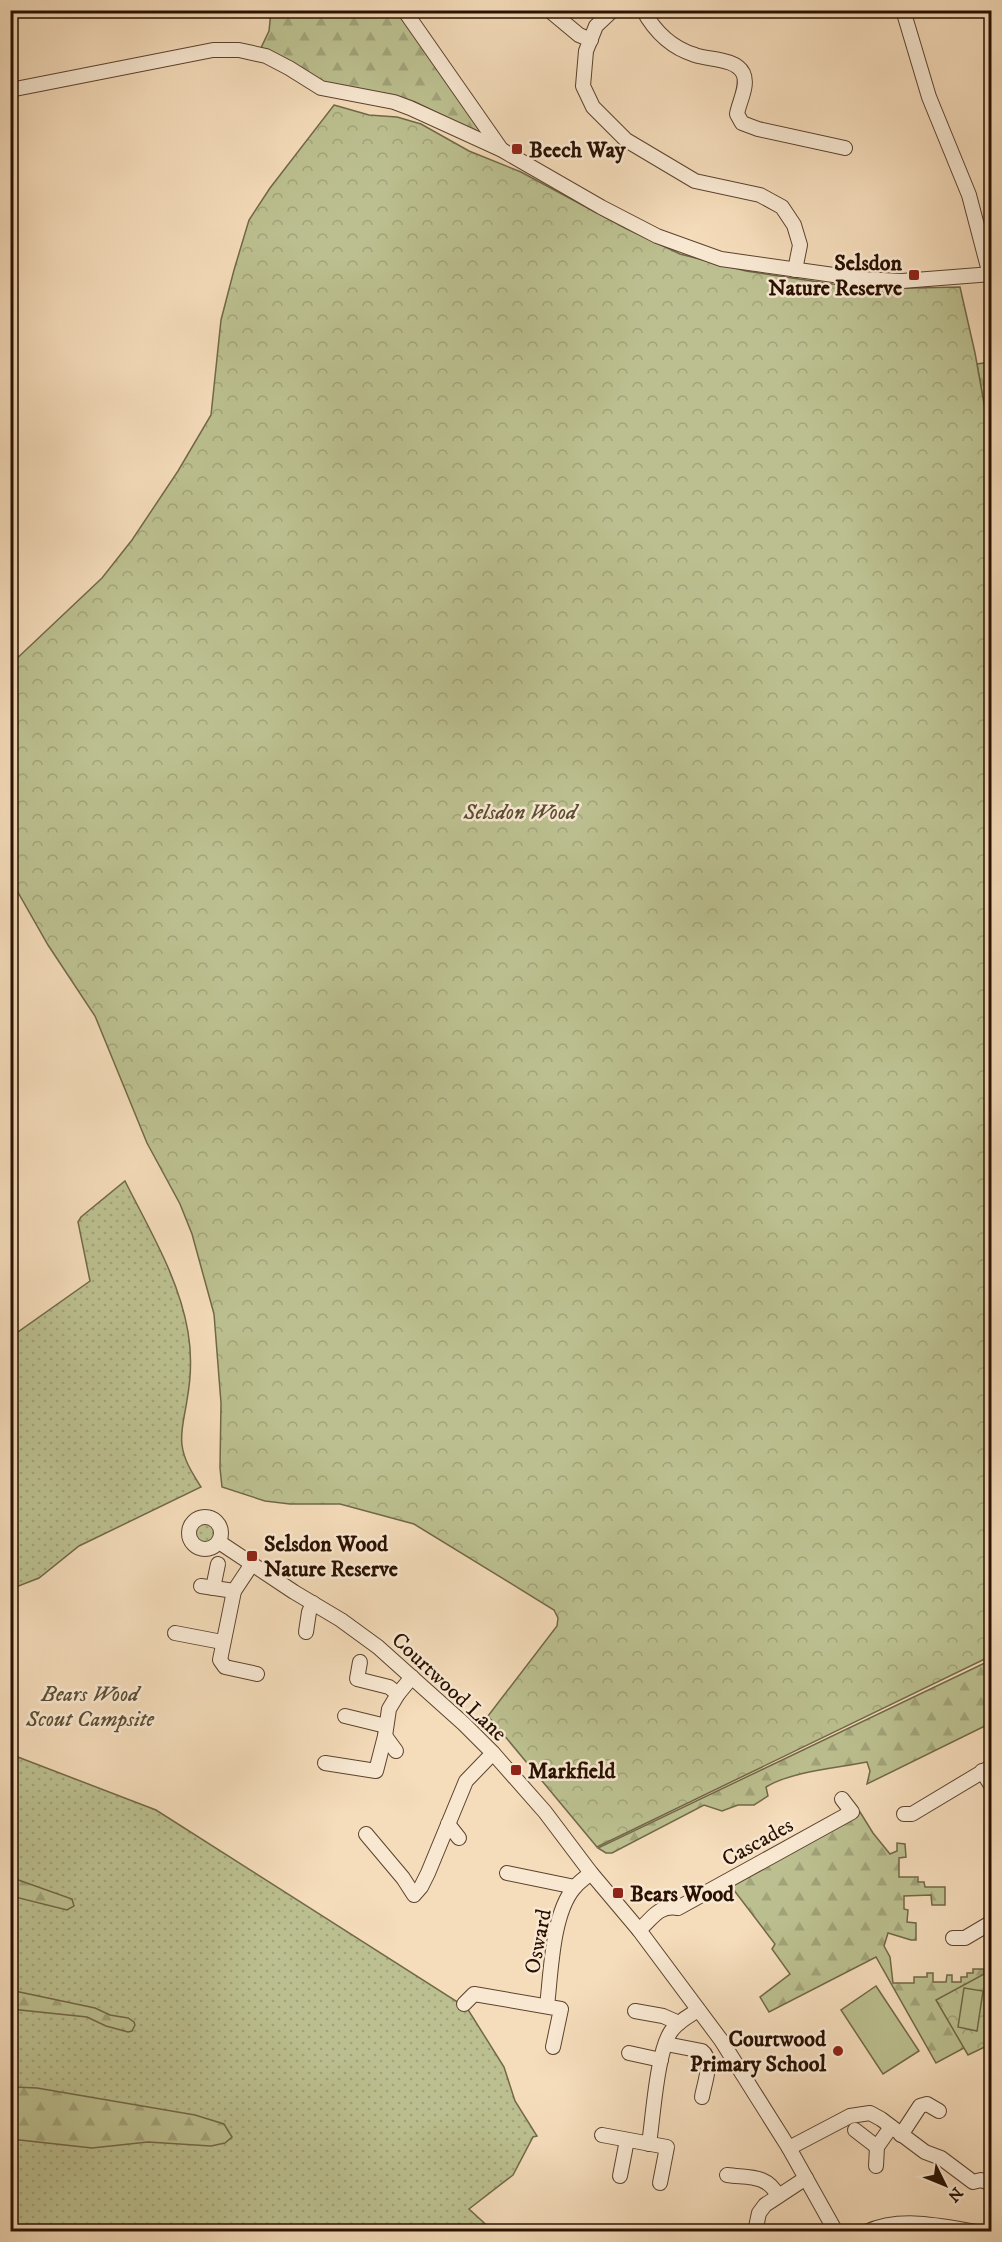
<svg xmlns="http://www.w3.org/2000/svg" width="1002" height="2242" viewBox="0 0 1002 2242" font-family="'IM FELL DW Pica',serif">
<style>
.grass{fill:url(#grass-dots);stroke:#726848;stroke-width:1.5}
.forest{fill:url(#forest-firs);stroke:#726848;stroke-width:1.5}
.park{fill:url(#park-crowns);stroke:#726848;stroke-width:1.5}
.pitch{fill:#bcc090;stroke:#726848;stroke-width:1.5}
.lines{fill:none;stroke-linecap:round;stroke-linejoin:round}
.minor-casing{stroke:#5c432e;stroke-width:16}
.minor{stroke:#f8e8d2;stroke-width:14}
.poi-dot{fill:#8f2418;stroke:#f8e8d2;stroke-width:2}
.labels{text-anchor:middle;stroke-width:5;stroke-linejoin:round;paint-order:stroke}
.poi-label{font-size:22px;font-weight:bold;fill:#291000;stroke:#f8e8d2;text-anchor:start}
.park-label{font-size:22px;font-style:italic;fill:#5c4e32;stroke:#f8e8d2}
.street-label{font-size:22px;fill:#291000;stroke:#f8e8d2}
</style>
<defs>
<pattern id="grass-dots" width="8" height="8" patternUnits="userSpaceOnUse" patternTransform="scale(1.5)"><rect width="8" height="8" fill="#bcc090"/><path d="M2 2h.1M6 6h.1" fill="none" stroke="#a2a47a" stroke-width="1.8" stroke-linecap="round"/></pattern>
<pattern id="forest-firs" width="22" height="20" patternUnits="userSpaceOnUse" patternTransform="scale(1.5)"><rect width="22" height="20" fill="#bcc090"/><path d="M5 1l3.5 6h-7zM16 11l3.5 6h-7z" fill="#a2a47a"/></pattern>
<pattern id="park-crowns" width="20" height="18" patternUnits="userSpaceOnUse" patternTransform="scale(1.5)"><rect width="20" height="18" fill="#bcc090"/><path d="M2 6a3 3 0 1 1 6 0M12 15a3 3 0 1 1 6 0" fill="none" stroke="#a2a47a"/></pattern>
</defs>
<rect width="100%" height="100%" fill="#f5dcba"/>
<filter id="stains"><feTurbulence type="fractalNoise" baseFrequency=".00333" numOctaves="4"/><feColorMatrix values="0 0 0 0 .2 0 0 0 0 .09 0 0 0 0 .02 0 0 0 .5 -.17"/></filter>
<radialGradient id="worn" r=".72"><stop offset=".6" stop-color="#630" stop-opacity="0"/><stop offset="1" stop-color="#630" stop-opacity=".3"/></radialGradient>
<g class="grass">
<path d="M 125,1181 C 149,1229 179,1278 188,1332 C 192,1355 191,1378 187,1400 C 185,1415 180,1430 182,1445 C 184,1461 193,1474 201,1487 L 79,1546 L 39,1578 L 11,1589 L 11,1337 L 90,1281 L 78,1222 L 81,1217 Z"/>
<circle cx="205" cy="1532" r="12"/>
<polygon points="10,1754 156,1810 467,2008 504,2067 515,2101 537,2136 533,2137 513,2175 469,2209 493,2231 11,2231"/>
</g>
<g class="forest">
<polygon points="271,11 399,11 489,138 415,102 394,95 326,84 260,50 269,31"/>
<polygon points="991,362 991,448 977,364"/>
<path d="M 991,1660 L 991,1723 L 867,1784 L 870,1771 L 867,1762 C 837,1768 792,1771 766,1787 L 768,1796 L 754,1805 L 738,1805 L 722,1811 L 704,1805 L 612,1853 L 606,1853 L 598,1848 Z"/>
<polygon points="860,1812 873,1833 890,1854 897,1851 897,1843 905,1844 906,1857 899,1858 899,1877 918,1877 918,1882 924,1882 925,1887 945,1887 945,1905 932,1905 931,1895 904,1896 904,1909 908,1910 907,1922 916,1923 916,1940 911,1940 888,1933 884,1946 890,1957 893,1983 914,1983 914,1977 927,1977 927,1973 933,1973 933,1982 946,1982 947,1975 952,1975 952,1982 961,1982 961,1977 967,1977 967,1973 973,1973 973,1969 984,1969 984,1973 988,1976 988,1966 991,1966 991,2006 964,2048 936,2063 876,1957 769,2012 760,1997 790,1974 772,1949 775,1944 730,1885"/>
<polygon points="10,1877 72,1899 74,1906 67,1910 11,1896"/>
<polygon points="10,1990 95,2008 110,2015 128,2018 134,2022 135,2025 132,2031 128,2032 106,2026 87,2017 11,2009"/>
<polygon points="11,2084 14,2087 37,2088 195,2115 224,2124 232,2137 225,2143 211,2146 148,2142 92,2148 11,2139"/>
</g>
<g class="park">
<polygon points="334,105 369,115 397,117 421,124 469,151 521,172 625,228 680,254 746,271 866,289 960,287 975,353 992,448 991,1656 597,1847 488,1716 557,1626 558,1618 554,1610 414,1524 340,1504 290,1504 265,1501 222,1487 220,1468 221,1403 214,1314 192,1234 180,1204 147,1143 95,1016 48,945 11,880 11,664 102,578 132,540 178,471 211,415 221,320 234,270 249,220 270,188"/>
<polygon points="984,1974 991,1986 991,2044 968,2055 936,2000"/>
</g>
<g class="pitch">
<polygon points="876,1986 919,2051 883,2074 841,2010"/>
<polygon points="964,1988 983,1991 977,2031 958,2027"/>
</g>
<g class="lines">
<defs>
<g id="minor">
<polyline points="404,10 501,149"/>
<polyline points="549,10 579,35 591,40"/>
<polyline points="613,10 596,26 586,51 583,86 593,107 626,140 695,181 760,195 782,207 794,225 800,245 795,270"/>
<path d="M 643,10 C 655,32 672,48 695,55 C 709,60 735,58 743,73 C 749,85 739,102 737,114 L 742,123 L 758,129 L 845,148"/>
<polyline points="903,10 929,97 969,195 990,275"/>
<polyline points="10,90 213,50 239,50 266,56 289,68 321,88 394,102 410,108 502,150 601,207 657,236 721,259 862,279 902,281 992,274"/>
<circle cx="205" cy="1533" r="16"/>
<polyline points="219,1542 294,1592 341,1620 378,1647 464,1724 493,1753 545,1812 591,1873 639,1930 721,2040 789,2148 836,2232"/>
<polyline points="252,1564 234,1591 220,1660 225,1667 257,1674"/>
<polyline points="201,1586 234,1591"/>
<polyline points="213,1588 218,1564"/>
<polyline points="306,1632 309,1612 313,1603"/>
<polyline points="175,1633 222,1642"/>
<polyline points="360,1662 357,1679 389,1687 398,1694"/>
<polyline points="345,1716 386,1726"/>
<polyline points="385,1736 396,1751"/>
<polyline points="325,1763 376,1771 385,1736 389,1709 398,1694 412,1677"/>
<polyline points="982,1771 992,1787"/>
<polyline points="904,1814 912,1814 992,1766"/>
<polyline points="448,1824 459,1838"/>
<polyline points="366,1834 403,1878 414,1895 421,1887 428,1873 466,1781 493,1753"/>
<polyline points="507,1873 575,1887"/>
<path d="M 639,1930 C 653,1918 658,1905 678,1908 L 852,1812 L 842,1799"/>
<polyline points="953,1938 965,1938 992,1922"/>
<polyline points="464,2004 474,1994 561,2009 553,2047"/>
<path d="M 547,2006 C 551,1973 552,1914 574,1888 C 579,1882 585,1878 591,1873"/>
<polyline points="635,2011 663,2016 679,2023"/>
<path d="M 666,2044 L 702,2051 C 714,2060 704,2084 702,2097"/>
<polyline points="629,2053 661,2060"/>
<polyline points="855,2130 877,2147"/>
<polyline points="602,2135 667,2147 660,2183"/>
<polyline points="901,2135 920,2106 927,2104 939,2111"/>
<path d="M 649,2144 C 653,2118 657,2049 672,2030 C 679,2021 689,2016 698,2010"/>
<polyline points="789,2148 850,2116 870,2113 881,2119 925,2152 941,2158 973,2182 981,2180 992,2184"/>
<polyline points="876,2166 877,2147 891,2127"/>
<path d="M 727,2175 C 749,2178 767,2174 778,2196"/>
<polyline points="620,2176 627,2140"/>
<polyline points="755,2232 759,2213 765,2205 806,2178"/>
<path d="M 866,2232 C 901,2216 941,2226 977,2232"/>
</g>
</defs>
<use href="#minor" class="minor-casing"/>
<use href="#minor" class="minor"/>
</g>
<g class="poi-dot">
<rect x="511" y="143" width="12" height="12" rx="3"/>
<rect x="908" y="269" width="12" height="12" rx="3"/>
<rect x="246" y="1550" width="12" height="12" rx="3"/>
<rect x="510" y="1764" width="12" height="12" rx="3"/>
<rect x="612" y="1887" width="12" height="12" rx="3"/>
<circle cx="838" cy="2051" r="6"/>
</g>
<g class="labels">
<g class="poi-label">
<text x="529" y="157">Beech Way</text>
<text x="902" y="270" text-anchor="end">Selsdon<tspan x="902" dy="25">Nature Reserve</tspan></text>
<text x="264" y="1551">Selsdon Wood<tspan x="264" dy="25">Nature Reserve</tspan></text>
<text x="528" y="1778">Markfield</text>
<text x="630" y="1901">Bears Wood</text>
<text x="826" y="2046" text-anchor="end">Courtwood<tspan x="826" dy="25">Primary School</tspan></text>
</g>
<g class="park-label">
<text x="520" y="819">Selsdon Wood</text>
<text x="90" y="1701">Bears Wood<tspan x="90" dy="25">Scout Campsite</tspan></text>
</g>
<g class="street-label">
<text transform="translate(450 1686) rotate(43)" y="8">Courtwood Lane</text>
<text transform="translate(757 1841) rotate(-29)" y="8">Cascades</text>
<text transform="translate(537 1941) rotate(-79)" y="8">Osward</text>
</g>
</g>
<rect width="1002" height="2242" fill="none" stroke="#f5dcba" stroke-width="36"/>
<rect x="12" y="12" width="978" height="2218" fill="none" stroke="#291000" stroke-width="3"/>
<rect x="18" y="18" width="966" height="2206" fill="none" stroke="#291000" stroke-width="1.5"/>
<g transform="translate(945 2185) rotate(133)" stroke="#f8e8d2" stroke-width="4.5" paint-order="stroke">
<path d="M0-4.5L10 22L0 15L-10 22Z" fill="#291000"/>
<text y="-9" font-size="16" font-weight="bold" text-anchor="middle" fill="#291000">N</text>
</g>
<rect width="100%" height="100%" filter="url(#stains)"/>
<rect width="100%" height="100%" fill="url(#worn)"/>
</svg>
